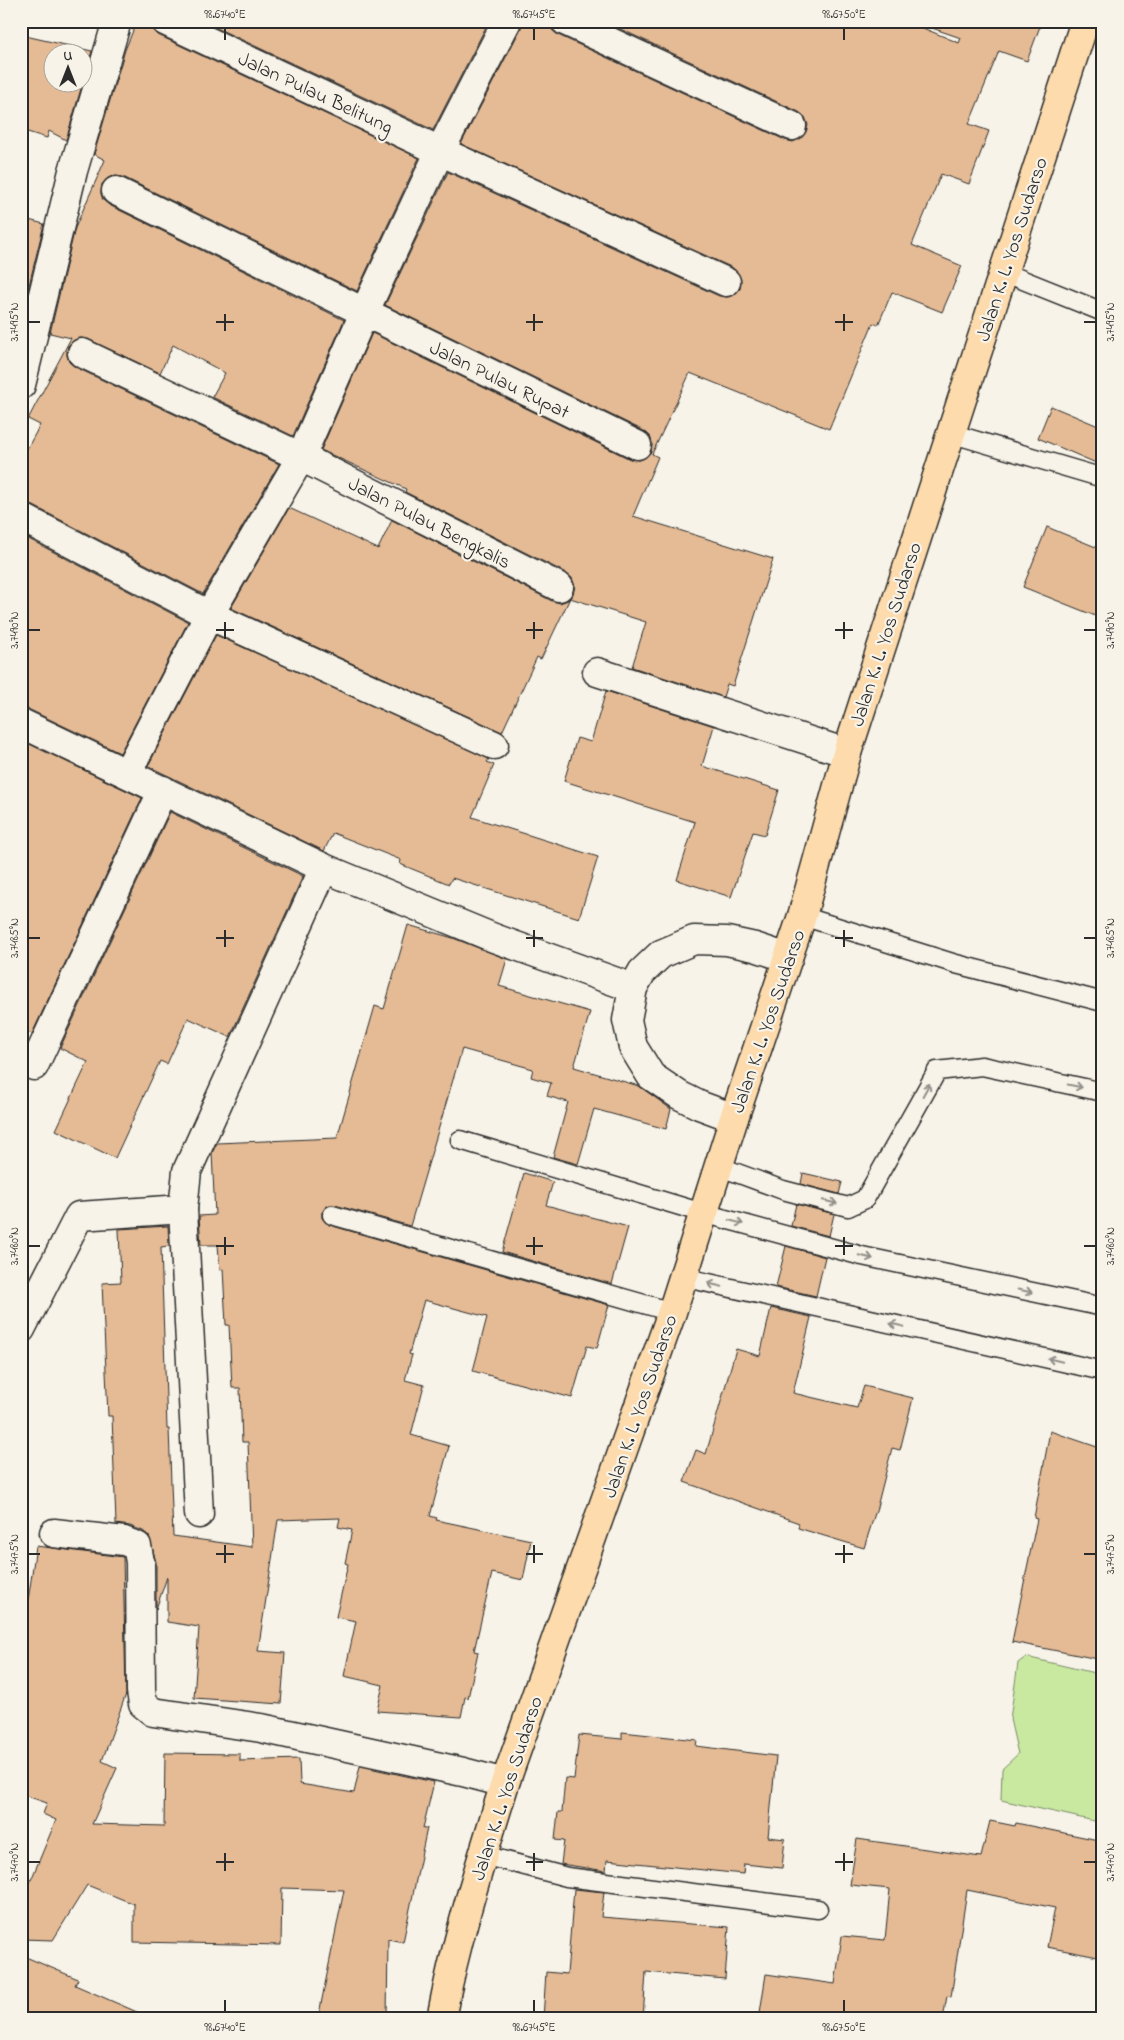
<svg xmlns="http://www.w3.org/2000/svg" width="1124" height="2040" viewBox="0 0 1124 2040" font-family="'Indie Flower',sans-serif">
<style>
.green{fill:#c9e9a1;stroke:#7a8a66}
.building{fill:#e5bb95;stroke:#2b2b2b;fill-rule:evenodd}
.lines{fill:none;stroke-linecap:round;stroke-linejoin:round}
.lane-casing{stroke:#2b2b2b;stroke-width:21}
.street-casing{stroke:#2b2b2b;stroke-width:31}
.highway-casing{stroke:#2b2b2b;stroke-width:31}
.lane{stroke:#f7f3e8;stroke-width:18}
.street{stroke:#f7f3e8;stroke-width:28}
.highway{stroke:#fddbac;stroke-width:28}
.oneway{stroke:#918f8a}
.ticks{fill:none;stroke:#2b2b2b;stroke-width:2}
.labels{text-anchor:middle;stroke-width:4.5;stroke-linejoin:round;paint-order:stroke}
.street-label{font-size:20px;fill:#2b2b2b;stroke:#f7f3e8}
.neatline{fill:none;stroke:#2b2b2b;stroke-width:2}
.ticks-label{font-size:12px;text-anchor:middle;fill:#2b2b2b}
</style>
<rect width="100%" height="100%" fill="#f7f3e8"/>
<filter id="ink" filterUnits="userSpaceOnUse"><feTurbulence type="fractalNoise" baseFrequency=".02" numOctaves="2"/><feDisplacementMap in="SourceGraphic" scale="10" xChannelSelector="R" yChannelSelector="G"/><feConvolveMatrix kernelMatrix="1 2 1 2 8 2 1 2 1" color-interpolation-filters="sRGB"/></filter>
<g filter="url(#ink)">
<polygon class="green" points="1026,1657 1103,1675 1103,1823 1001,1800 1002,1769 1018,1754 1010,1719 1018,1663"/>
<g class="building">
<polygon points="137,21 150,21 152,29 158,35 419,158 357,291 123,177 114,176 108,178 102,184 101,193 103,200 109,205 344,320 293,436 212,397 225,373 173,345 160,373 88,339 80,338 74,340 68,346 67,355 69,362 75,367 279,464 203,594 28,503 21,502 21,460 40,425 28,419 71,338 50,333 75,228 105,160 94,154 125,50"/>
<polygon points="202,21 489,21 433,130"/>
<polygon points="522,21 550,21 552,30 558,35 785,140 793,142 801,138 806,132 808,125 805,117 799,112 603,21 906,21 959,43 961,38 926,26 927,21 1042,21 1027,61 999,51 969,124 989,131 969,184 941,174 912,245 962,266 942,312 892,292 878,325 873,323 829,429 690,373 652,454 658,457 633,516 773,559 733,686 727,684 723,697 632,667 646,622 570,598 541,659 537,657 502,732 231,608 289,508 378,549 392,520 552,601 560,603 568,600 573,594 575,586 572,578 566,573 405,492 406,489 321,450 372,333 630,459 639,460 645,458 651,452 652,443 650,436 644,431 385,305 448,172 719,296 728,297 735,294 740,289 741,280 738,273 733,268 461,144 521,28"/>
<path d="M 21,35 L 92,51 L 66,140 L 49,131 L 47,138 L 21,130 ZM 52,52 L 82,52 L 82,82 L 52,82 Z"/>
<polygon points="21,218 44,224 21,318"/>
<polygon points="1051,406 1103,428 1103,466 1038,438"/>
<polygon points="1047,527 1103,550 1103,619 1023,587"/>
<polygon points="21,535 188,622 120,753 28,709 21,708"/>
<polygon points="216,635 489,759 487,762 494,765 472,817 598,857 579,918 452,878 449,884 400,864 401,860 333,833 324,851 148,766"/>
<polygon points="606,691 714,726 702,766 779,790 765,835 753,832 731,897 677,880 695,822 564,781 577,738 591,742"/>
<polygon points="21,740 142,798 32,1034 21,1029"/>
<polygon points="170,812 303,876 230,1037 188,1018 167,1064 160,1061 115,1158 56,1130 88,1062 60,1048"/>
<polygon points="408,925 453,938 507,959 499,986 590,1012 574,1067 639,1086 671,1109 666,1129 594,1109 578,1164 553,1157 568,1102 547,1096 551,1083 531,1077 533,1069 462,1049 410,1226 335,1205 329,1205 322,1212 322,1218 329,1225 609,1305 597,1348 587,1346 572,1398 473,1371 487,1317 424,1300 409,1354 412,1355 405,1380 424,1385 411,1435 449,1446 430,1516 437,1518 436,1520 531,1540 523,1580 492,1573 474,1651 478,1652 468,1698 465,1697 461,1717 377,1711 383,1685 344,1676 356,1621 336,1617 348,1564 345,1563 352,1530 338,1527 340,1518 278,1520 258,1651 285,1653 281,1704 194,1698 199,1627 167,1622 167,1577 156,1609 156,1562 149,1536 143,1531 130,1526 116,1524 112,1416 108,1416 102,1283 121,1282 119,1229 168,1226 169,1246 161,1247 167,1429 169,1429 173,1536 252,1547 248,1442 242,1442 240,1388 232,1388 229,1325 226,1325 223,1269 220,1270 218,1245 201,1245 199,1216 215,1215 212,1153 217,1143 337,1138 375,1006 384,1009"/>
<polygon points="524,1173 553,1182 546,1205 628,1227 612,1284 502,1252"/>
<polygon points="803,1173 842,1182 839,1194 801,1184"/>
<polygon points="796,1204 834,1214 829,1236 791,1226"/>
<polygon points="786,1246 825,1257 816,1296 776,1287"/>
<polygon points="771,1308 811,1317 793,1393 857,1408 864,1386 913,1398 900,1450 892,1448 877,1507 864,1548 798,1528 799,1523 684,1482 696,1450 706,1454 736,1349 760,1356"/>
<polygon points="1050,1431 1103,1449 1103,1660 1012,1642 1037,1519 1034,1518"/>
<polygon points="36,1546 123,1557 126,1694 102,1761 117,1768 92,1824 164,1826 165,1753 240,1754 240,1761 299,1759 300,1784 354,1793 360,1766 434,1782 423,1828 427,1828 403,1942 388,1939 387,2019 318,2019 344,1890 282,1888 281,1945 134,1942 134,1904 87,1885 53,1940 21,1939 21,1881 29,1885 56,1820 43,1814 47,1803 21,1794 21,1600 28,1601"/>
<polygon points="622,1732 697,1740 696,1746 776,1756 768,1837 785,1839 782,1868 744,1864 743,1874 607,1860 606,1871 561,1864 564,1841 555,1840 558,1812 562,1812 565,1778 574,1779 579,1735 622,1739"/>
<polygon points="990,1821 1015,1826 1016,1823 1103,1841 1103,1958 1047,1947 1055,1908 967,1890 951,1997 947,1996 943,2019 759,2019 766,1974 835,1984 842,1936 885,1940 890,1889 850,1885 857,1839 981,1857"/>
<polygon points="574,1889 604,1892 601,1917 729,1927 725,1979 646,1972 643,2019 543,2019 546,1972 567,1974"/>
<polygon points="21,1955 78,1979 75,1985 153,2019 21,2019"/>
</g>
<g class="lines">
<defs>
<g id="lane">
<polyline points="1003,272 1103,312"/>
<polyline points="950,433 1103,478"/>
<polyline points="802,916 956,964 1103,1002"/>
<polyline points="460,1140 703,1213 862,1256 1103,1307"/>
<polyline points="718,1166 783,1190 848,1207 865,1199 937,1071 982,1066 1103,1092"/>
<polyline points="332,1215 672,1312"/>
<polyline points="682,1277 1103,1371"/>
<polyline points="483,1855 567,1877 818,1909"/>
</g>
<g id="street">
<polyline points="165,21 440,151 726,282"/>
<polyline points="565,21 792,126"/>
<polyline points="116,191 637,445"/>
<polyline points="82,353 301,457 559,587"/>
<polyline points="21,385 73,171 117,21"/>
<polyline points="21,517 209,615 494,745"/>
<polyline points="597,672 847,753"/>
<polyline points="21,723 324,868 494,938 633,988"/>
<polyline points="127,773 209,615 301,457 364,313 440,151 507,21"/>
<polyline points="34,1066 163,790"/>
<polyline points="734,1118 699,1105 679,1095 651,1076 633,1047 627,1020 633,988 642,972 661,954 694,940 727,941 755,947 788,958"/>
<polyline points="21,1329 79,1216 183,1209"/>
<polyline points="199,1514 183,1209 187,1171 324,868"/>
<polyline points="54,1533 124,1541 137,1546 140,1562 141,1691 143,1704 153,1712 261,1728 463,1772 505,1783"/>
</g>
<path id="highway" d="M 441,2019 C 456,1939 481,1861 505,1783 L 672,1312 L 734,1118 L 802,916 L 847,753 L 1085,21"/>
</defs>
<use href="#lane" class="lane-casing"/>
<use href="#street" class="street-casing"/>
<use href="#highway" class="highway-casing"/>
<use href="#lane" class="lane"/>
<use href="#street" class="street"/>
<use href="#highway" class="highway"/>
</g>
<defs><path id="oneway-shaft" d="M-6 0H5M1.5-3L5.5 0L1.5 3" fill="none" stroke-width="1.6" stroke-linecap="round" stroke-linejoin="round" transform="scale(1.25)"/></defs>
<g class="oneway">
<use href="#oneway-shaft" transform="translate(1075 1086) rotate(12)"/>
<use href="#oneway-shaft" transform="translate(926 1090) rotate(-61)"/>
<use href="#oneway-shaft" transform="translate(830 1202) rotate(14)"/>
<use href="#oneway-shaft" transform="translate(736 1222) rotate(15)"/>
<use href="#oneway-shaft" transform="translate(866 1257) rotate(13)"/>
<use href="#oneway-shaft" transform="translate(715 1285) rotate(-167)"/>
<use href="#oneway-shaft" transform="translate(1025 1291) rotate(12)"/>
<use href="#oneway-shaft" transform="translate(897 1325) rotate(-167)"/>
<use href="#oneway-shaft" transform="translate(1055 1360) rotate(-167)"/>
</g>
</g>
<path class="ticks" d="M 225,28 L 225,40M 534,28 L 534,40M 844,28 L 844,40M 225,314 L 225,331M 534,314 L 534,331M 844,314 L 844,331M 28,322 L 40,322M 216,322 L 234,322M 526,322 L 543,322M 835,322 L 853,322M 1084,322 L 1096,322M 225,622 L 225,639M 534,622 L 534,639M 844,622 L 844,639M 28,630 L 40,630M 216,630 L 234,630M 526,630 L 543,630M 835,630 L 853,630M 1084,630 L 1096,630M 225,930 L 225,947M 534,930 L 534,947M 844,930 L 844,947M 28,938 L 40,938M 216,938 L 234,938M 526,938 L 543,938M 835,938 L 853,938M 1084,938 L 1096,938M 225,1237 L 225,1255M 534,1237 L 534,1255M 844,1237 L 844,1255M 28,1246 L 40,1246M 216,1246 L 234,1246M 526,1246 L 543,1246M 835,1246 L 853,1246M 1084,1246 L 1096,1246M 225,1545 L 225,1563M 534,1545 L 534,1563M 844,1545 L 844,1563M 28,1554 L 40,1554M 216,1554 L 234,1554M 526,1554 L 543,1554M 835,1554 L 853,1554M 1084,1554 L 1096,1554M 225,1853 L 225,1871M 534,1853 L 534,1871M 844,1853 L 844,1871M 28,1862 L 40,1862M 216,1862 L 234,1862M 526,1862 L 543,1862M 835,1862 L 853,1862M 1084,1862 L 1096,1862M 225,2000 L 225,2012M 534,2000 L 534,2012M 844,2000 L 844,2012"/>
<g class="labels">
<g class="street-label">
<text transform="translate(316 92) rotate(25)" y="7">Jalan Pulau Belitung</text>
<text transform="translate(1011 249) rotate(-72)" y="7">Jalan K. L. Yos Sudarso</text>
<text transform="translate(500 379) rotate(26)" y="7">Jalan Pulau Rupat</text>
<text transform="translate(430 522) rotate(27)" y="7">Jalan Pulau Bengkalis</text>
<text transform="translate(885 634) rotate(-72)" y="7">Jalan K. L. Yos Sudarso</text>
<text transform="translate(767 1021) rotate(-71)" y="7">Jalan K. L. Yos Sudarso</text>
<text transform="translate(639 1406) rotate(-71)" y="7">Jalan K. L. Yos Sudarso</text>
<text transform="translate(506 1788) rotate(-72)" y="7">Jalan K. L. Yos Sudarso</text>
</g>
</g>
<rect width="1124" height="2040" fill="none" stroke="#f7f3e8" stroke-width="55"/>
<g transform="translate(68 68)"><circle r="24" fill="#f7f3e8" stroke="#a5a39c"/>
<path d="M0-4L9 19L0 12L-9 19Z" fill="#2b2b2b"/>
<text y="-8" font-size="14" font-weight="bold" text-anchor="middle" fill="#2b2b2b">U</text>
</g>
<rect x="28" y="28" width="1068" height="1984" class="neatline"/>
<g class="ticks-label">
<text x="225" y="18">98.6740°E</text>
<text x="534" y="18">98.6745°E</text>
<text x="844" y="18">98.6750°E</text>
<text transform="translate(14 322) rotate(-90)" y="4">3.7495°N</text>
<text transform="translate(1110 322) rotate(-90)" y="4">3.7495°N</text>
<text transform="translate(14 630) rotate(-90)" y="4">3.7490°N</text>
<text transform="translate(1110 630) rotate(-90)" y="4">3.7490°N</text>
<text transform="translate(14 938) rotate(-90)" y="4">3.7485°N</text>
<text transform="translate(1110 938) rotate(-90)" y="4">3.7485°N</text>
<text transform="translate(14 1246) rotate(-90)" y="4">3.7480°N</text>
<text transform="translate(1110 1246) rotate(-90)" y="4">3.7480°N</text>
<text transform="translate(14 1554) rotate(-90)" y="4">3.7475°N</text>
<text transform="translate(1110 1554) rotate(-90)" y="4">3.7475°N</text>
<text transform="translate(14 1862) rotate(-90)" y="4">3.7470°N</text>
<text transform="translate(1110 1862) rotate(-90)" y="4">3.7470°N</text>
<text x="225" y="2031">98.6740°E</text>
<text x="534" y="2031">98.6745°E</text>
<text x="844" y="2031">98.6750°E</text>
</g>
</svg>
